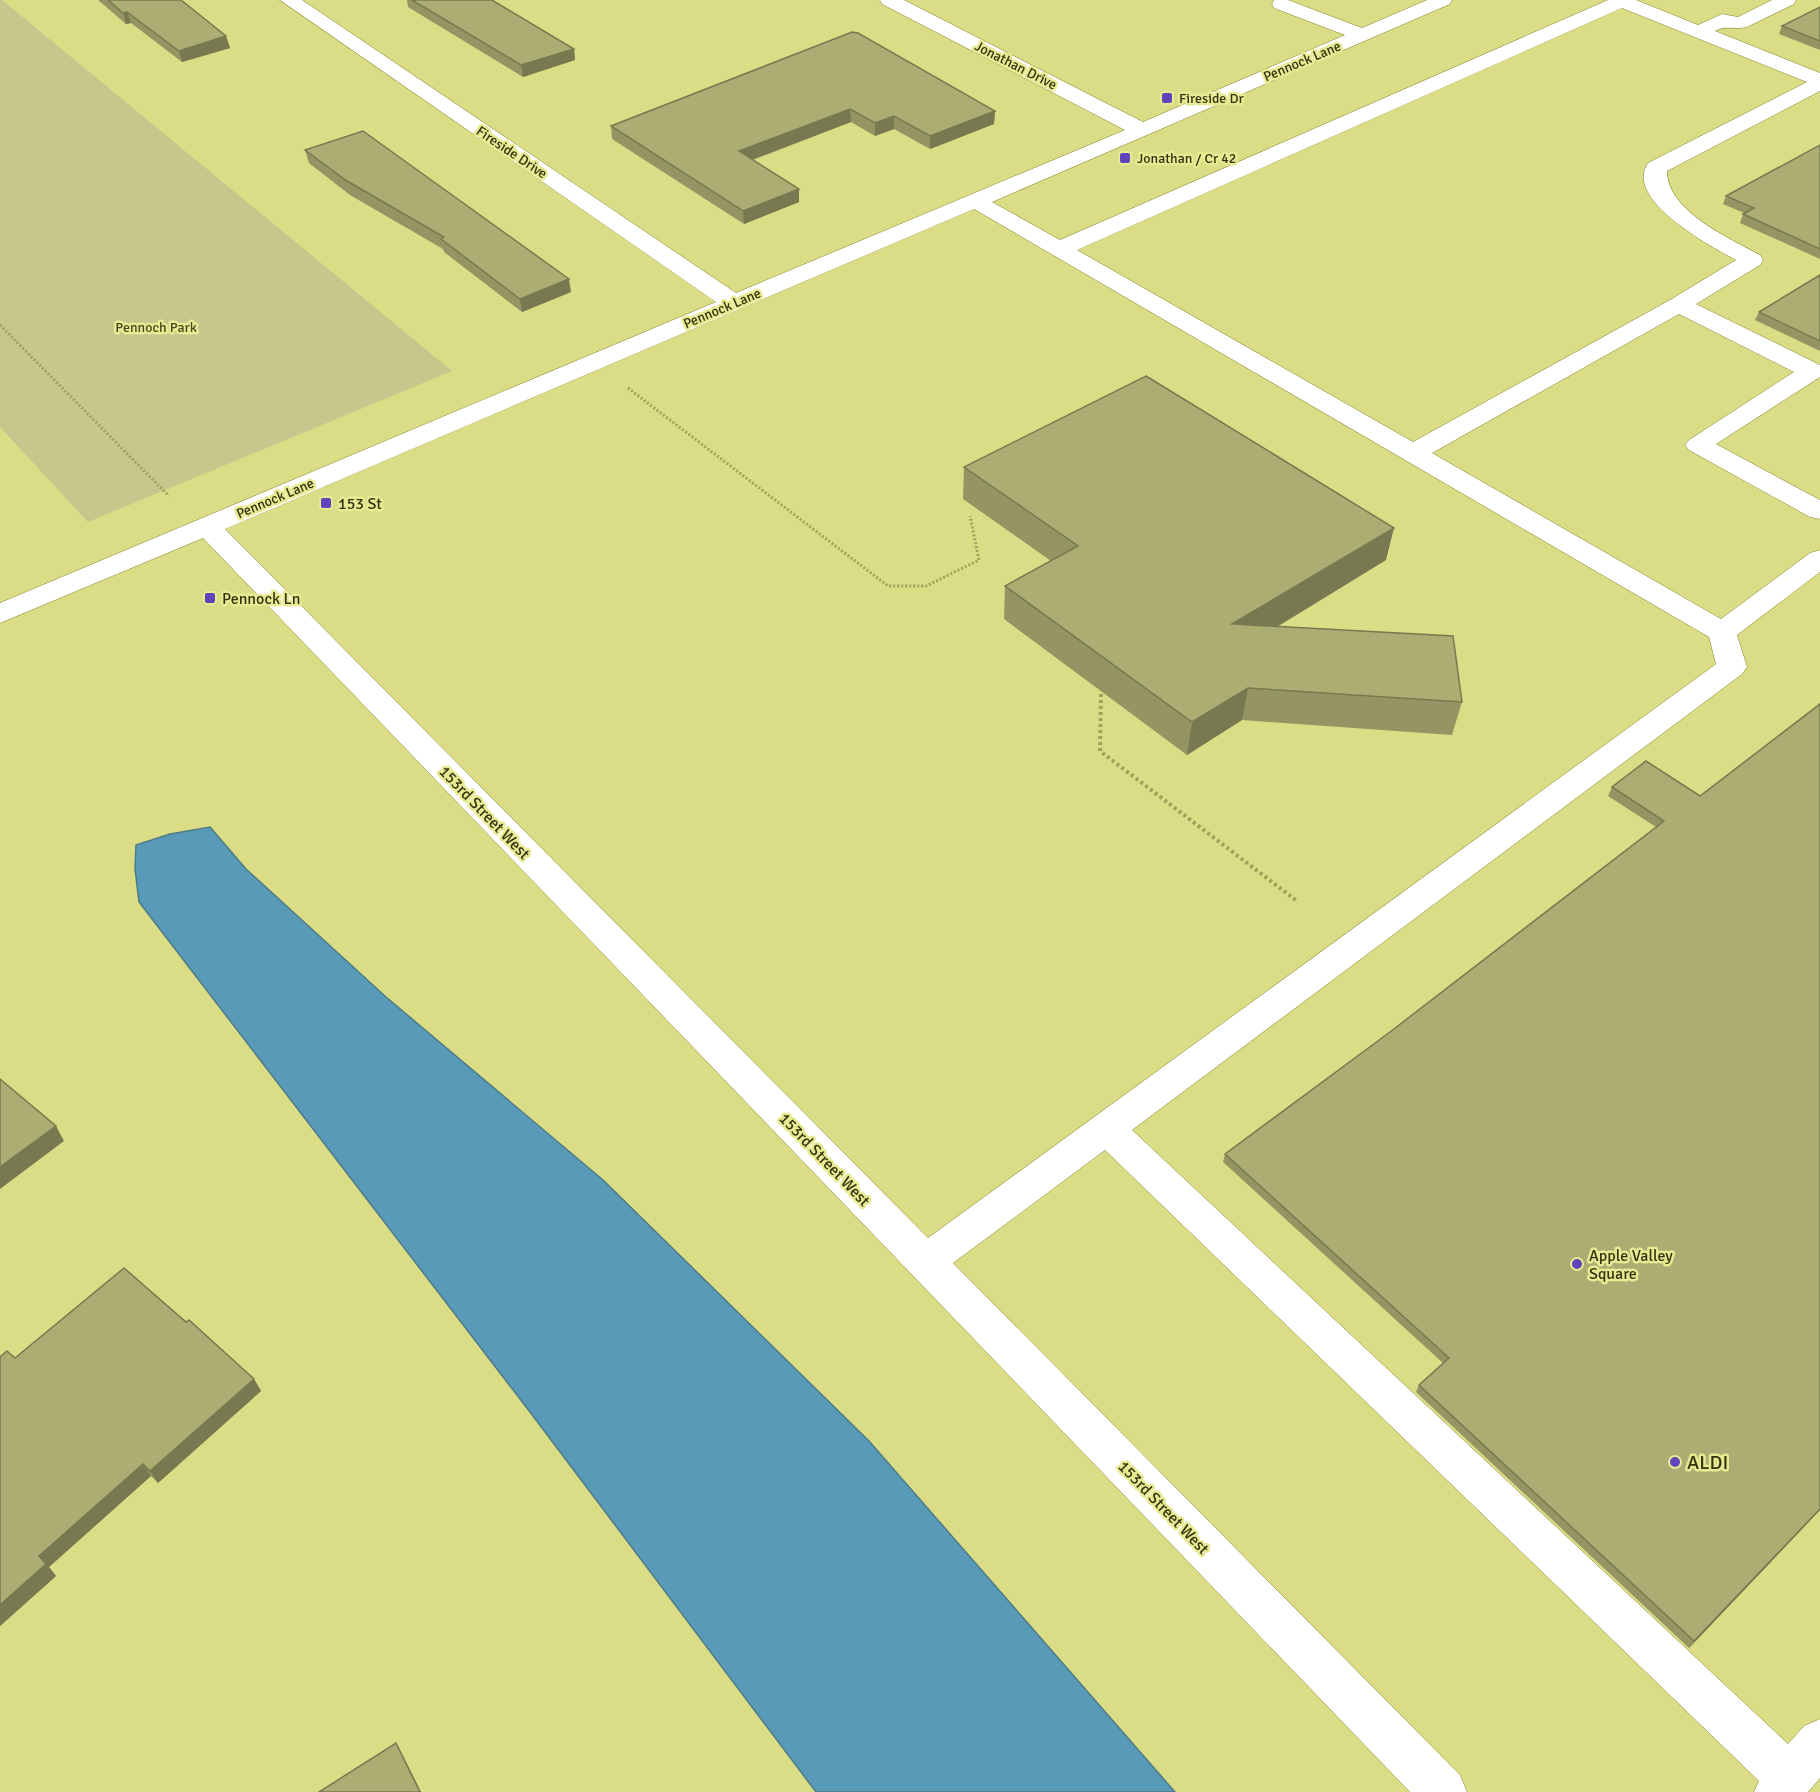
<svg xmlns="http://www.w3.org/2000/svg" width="1820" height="1792" viewBox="0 0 1820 1792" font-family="Signika,sans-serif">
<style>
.green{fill:#c5c78c}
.water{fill:#599ab8;stroke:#4e7b85;stroke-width:1.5}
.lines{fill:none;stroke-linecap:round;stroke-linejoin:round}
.minor-casing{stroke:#83832b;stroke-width:1}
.path-far1{stroke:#a0a25c;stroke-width:3;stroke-dasharray:2 2;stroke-linecap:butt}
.path{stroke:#a0a25c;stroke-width:4;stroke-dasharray:3 3;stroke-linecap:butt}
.minor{fill:#fff;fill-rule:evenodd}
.wall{fill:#949562}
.shaded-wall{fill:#787950}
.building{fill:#acad72;stroke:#787950;stroke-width:1.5}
.poi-dot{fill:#6143bc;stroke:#e8ea93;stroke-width:2}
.labels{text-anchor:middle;stroke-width:5;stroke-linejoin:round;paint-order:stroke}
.far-street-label{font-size:14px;fill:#33340f;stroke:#e8ea93}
.far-poi-label{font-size:14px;fill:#33340f;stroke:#e8ea93;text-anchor:start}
.far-park-label{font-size:14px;fill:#48481a;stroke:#e8ea93}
.poi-label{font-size:16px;fill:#33340f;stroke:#e8ea93;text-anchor:start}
.street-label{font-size:16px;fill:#33340f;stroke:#e8ea93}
.near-poi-label{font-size:20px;fill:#33340f;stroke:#e8ea93;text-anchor:start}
</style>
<rect width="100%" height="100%" fill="#dbdd86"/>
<polygon class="green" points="0,0 2,0 452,371 88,522 0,427"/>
<polygon class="water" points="210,827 246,869 386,997 603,1180 869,1441 1175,1792 816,1792 533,1416 139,902 135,869 136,845 170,834"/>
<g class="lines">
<defs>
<path id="minor" d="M 280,0 L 302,0 L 736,293 L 1125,130 L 882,4 L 880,0 L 904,0 L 1143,122 L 1345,35 L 1274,8 L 1272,4 L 1274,0 L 1288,0 L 1362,28 L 1427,0 L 1452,0 L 1450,4 L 992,202 L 1060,240 L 1608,0 L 1636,0 L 1698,25 L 1722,14 L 1738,17 L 1772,0 L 1796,0 L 1794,4 L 1747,27 C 1735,30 1726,25 1715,31 L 1820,73 L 1820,91 L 1667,171 C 1667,211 1729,238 1760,255 L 1763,260 L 1760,265 L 1696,304 L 1820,365 L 1820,377 L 1716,444 L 1820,500 L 1820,519 L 1810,517 L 1689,450 L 1685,445 L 1689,440 L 1794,372 L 1679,314 L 1432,453 L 1721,619 L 1810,553 L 1820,550 L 1820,572 L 1737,635 L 1747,667 L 1742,674 L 1132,1130 L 1788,1744 L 1804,1726 L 1820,1719 L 1820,1778 L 1808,1792 L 1754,1792 L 1759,1781 L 1105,1150 L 953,1263 L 1460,1775 L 1467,1792 L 1410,1792 L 203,538 L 0,623 L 0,603 L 716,302 ZM 1622,8 L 1807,82 L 1648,163 C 1623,200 1712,247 1736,260 L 1670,300 L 1413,442 L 1077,250 ZM 974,209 L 1709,637 L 1716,664 L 928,1238 L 225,529 Z"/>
</defs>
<use href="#minor" class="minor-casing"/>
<g class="path-far1">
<polyline points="0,325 169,496"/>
<polyline points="628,388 888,586 926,586 979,560 970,516"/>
<polyline points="1101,696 1101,692"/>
</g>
<polyline class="path" points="1101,694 1100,751 1297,901"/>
<use href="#minor" class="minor"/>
</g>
<g class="wall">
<polygon points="98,0 181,0 226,36 230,48 182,62 131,23 126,24"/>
<polygon points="407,0 492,0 574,49 575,60 523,77 408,7"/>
<polygon points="1820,7 1820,50 1779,34 1782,26"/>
<polygon points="852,32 995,111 994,124 930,149 894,129 875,136 851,122 753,160 799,189 799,202 744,224 612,139 611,126"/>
<polygon points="1820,145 1820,259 1740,223 1743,214 1744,213 1723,204 1726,196"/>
<polygon points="305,150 571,292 522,312 444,252 443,249 350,195 309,163"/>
<polygon points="1820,275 1820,351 1755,320 1759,312"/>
<polygon points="964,467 1386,560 1277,627 1462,702 1452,735 1242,720 1187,755 1004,619 1005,586 1051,561 963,499"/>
<polygon points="1612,787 1700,796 1820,1510 1689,1648 1416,1392 1419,1385 1443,1363 1223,1162 1225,1154 1390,1032 1656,827 1608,796"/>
<polygon points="186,1322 254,1379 261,1391 158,1483 151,1476 49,1567 56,1576 0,1626 0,1357 15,1358"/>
</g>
<g class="shaded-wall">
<polygon points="127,12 131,23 126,24 123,13"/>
<polygon points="226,36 230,48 182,62 179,51"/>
<polygon points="574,49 575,60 523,77 521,65"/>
<polygon points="850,109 851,122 740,164 739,151"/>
<polygon points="995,111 994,124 930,149 930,136"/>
<polygon points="894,116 894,129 875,136 875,123"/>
<polygon points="799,189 799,202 744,224 743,211"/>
<polygon points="569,279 571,292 522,312 520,299"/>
<polygon points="1394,528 1386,560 1227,657 1232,624"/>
<polygon points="1248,688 1242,720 1187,755 1192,722"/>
<polygon points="56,1126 64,1141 0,1189 0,1167"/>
<polygon points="254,1379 261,1391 158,1483 150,1471"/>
<polygon points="143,1464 151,1476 49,1567 56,1576 0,1626 0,1605 39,1556"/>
<polygon points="1820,1509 1820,1510 1689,1648 1694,1641"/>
<polygon points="396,1743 402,1754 421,1792 420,1792"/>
</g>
<g class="building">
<polygon points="108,0 181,0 226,36 179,51 127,12 123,13"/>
<polygon points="412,0 492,0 574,49 521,65"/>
<polygon points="1820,7 1820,41 1782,26"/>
<polygon points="852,32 858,33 995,111 930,136 894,116 875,123 850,109 739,151 799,189 743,211 611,126"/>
<polygon points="363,131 569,279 520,299 441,239 444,237 347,181 305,150"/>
<polygon points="1820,145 1820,249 1743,214 1754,208 1726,196"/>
<polygon points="1820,275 1820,341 1759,312"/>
<polygon points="1146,376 1394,528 1232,624 1453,636 1462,702 1248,688 1192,722 1005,586 1078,546 964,467"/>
<polygon points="1820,704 1820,1509 1694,1641 1419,1385 1449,1358 1225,1154 1390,1032 1664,821 1612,787 1646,761 1700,796"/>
<polygon points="0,1079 56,1126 0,1167"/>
<polygon points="124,1268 186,1322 189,1320 254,1379 150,1471 143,1464 39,1556 46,1564 0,1605 0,1357 7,1351 15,1358"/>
<polygon points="396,1743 420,1792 319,1792"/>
</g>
<g class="poi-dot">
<rect x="1161" y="92" width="12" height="12" rx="3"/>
<rect x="1119" y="152" width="12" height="12" rx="3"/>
<rect x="320" y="497" width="12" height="12" rx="3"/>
<rect x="204" y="592" width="12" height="12" rx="3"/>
<circle cx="1577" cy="1264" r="6"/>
<circle cx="1675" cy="1462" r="6"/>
</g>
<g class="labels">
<g class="far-street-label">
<text transform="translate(1302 61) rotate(-23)" y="5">Pennock Lane</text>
<text transform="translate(1016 65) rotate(27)" y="5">Jonathan Drive</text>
<text transform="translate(512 152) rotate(34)" y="5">Fireside Drive</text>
<text transform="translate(722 308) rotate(-23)" y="5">Pennock Lane</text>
<text transform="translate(275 498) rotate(-23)" y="5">Pennock Lane</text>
</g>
<g class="far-poi-label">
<text x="1179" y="103">Fireside Dr</text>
<text x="1137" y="163">Jonathan / Cr 42</text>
</g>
<g class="far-park-label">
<text x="156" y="332">Pennoch Park</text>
</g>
<g class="poi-label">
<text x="338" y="509">153 St</text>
<text x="222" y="604">Pennock Ln</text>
<text x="1589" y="1261">Apple Valley<tspan x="1589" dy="18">Square</tspan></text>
</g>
<g class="street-label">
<text transform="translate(485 812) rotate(46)" y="6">153rd Street West</text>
<text transform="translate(825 1159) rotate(46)" y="6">153rd Street West</text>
<text transform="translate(1164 1507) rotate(46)" y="6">153rd Street West</text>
</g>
<g class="near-poi-label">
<text x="1687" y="1469">ALDI</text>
</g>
</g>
</svg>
